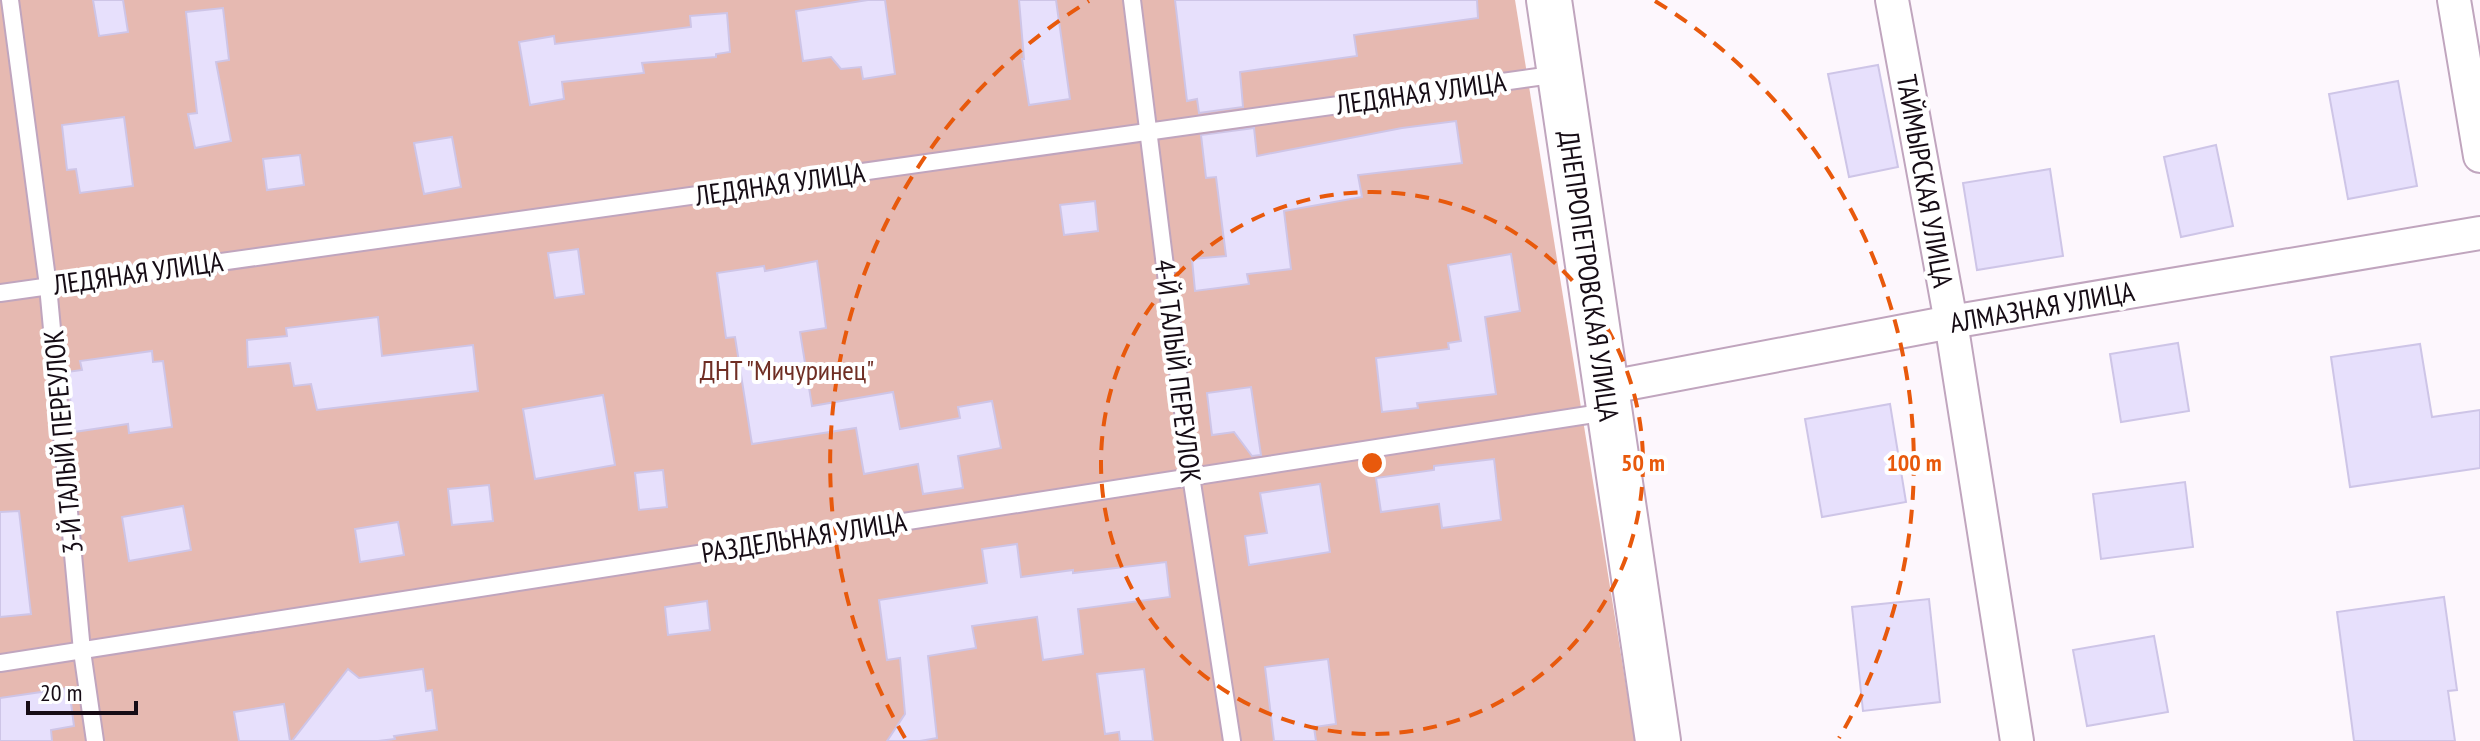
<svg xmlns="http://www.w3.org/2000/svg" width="2480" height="741" font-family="'PT Sans Narrow',sans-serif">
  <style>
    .green { fill: #e6b9b1 }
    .building { fill: #e7e0fc; stroke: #cec5e7; stroke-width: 2 }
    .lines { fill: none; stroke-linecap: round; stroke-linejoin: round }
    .lane-casing { stroke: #c0a5be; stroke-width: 20 }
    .street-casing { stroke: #c0a5be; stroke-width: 36 }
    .secondary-casing { stroke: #c0a5be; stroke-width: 48 }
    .lane { stroke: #fff; stroke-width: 16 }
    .street { stroke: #fff; stroke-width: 32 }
    .secondary { stroke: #fff; stroke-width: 44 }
    .ring { fill: none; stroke: #e8590c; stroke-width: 4; stroke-dasharray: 14 10 }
    .labels { text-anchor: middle; stroke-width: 8; stroke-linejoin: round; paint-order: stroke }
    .street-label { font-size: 28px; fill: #160c15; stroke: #fff }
    .park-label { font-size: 28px; fill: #6f2e24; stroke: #fff }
    .centre { fill: #e8590c; stroke: #fff; stroke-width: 4 }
    .ring-label { font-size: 24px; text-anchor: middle; font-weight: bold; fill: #e8590c; stroke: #fff; stroke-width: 8; stroke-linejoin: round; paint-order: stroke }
  </style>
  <rect width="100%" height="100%" fill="#fdf7fd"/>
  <!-- green -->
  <polygon class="green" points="0,0 1515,0 1635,741 0,741"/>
  <!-- building -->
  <g class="building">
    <polygon points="93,0 123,0 128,32 99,36"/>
    <polygon points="868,0 885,0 895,74 863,79 861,67 841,69 831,57 803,61 796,11"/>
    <polygon points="1019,0 1056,0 1070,99 1029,105 1022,59 1024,59"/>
    <polygon points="1175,0 1477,0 1478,18 1354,35 1357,56 1240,72 1243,107 1199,113 1197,99 1187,101"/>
    <polygon points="223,8 229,60 216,62 231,141 195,148 188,114 197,113 186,12"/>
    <polygon points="727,13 730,52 716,54 716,57 642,63 644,73 562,82 564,99 530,105 519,42 554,36 555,44 691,27 690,16"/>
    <polygon points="1878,65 1898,167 1849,177 1828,74"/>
    <polygon points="2398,81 2417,186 2348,199 2329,94"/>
    <polygon points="124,117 133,186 80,193 76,169 67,170 62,125"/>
    <polygon points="1456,121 1462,163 1358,175 1362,197 1284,211 1291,269 1247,274 1249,284 1195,291 1192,259 1226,256 1216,177 1206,178 1201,135 1254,128 1257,156 1402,128"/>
    <polygon points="452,137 461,187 424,194 414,143"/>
    <polygon points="2216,145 2233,226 2181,237 2164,157"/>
    <polygon points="300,155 304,185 267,190 263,159"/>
    <polygon points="2050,169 2063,256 1977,270 1963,183"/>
    <polygon points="1095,201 1098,231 1064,235 1060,205"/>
    <polygon points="578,249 584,294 555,298 548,253"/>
    <polygon points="1511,254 1520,311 1485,317 1496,394 1417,403 1418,408 1382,412 1376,358 1449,349 1448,343 1461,341 1448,265"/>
    <polygon points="817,261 826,328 800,332 812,406 893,392 900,429 960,418 958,407 992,401 1001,448 958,456 963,488 923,494 918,464 864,474 856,428 752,444 735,337 726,338 717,273 764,266 765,271"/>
    <polygon points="378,317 382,356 473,345 478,391 317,410 311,384 294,386 290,363 248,367 247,340 287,336 286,328"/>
    <polygon points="2178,343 2189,411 2121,422 2110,354"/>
    <polygon points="2420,344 2432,417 2480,410 2480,468 2350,487 2331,357"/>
    <polygon points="152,351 153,362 163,361 172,427 129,433 128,424 74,432 67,372 82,370 80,361"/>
    <polygon points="1251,387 1261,455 1252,456 1234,432 1212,435 1207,393"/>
    <polygon points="603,395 615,465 535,479 523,409"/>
    <polygon points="1890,404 1906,502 1822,517 1805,419"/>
    <polygon points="1494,459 1501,520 1442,528 1439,504 1381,512 1376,478 1434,470 1434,466"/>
    <polygon points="663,470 667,507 639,510 635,473"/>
    <polygon points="2185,482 2193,547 2101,559 2093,494"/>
    <polygon points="1320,484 1330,552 1249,565 1245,536 1267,533 1260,493"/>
    <polygon points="489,485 493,521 452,525 448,489"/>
    <polygon points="183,506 191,550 129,561 122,517"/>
    <polygon points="19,511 31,614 0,617 0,512"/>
    <polygon points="398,522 404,555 360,562 355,529"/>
    <polygon points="1017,544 1021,577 1073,570 1073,573 1166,562 1170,597 1078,609 1083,654 1043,660 1037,617 972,626 976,648 928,656 937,738 920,741 887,741 905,714 900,658 887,660 879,600 987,583 982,549"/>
    <polygon points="2444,597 2457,690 2448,691 2455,741 2354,741 2337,612"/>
    <polygon points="1929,599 1940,702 1863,711 1852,607"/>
    <polygon points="707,601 710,630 668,635 665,607"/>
    <polygon points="2154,636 2168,712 2087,726 2073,650"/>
    <polygon points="1328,659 1336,724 1314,727 1316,741 1274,741 1265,667"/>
    <polygon points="348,669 359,678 423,669 426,691 432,690 437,730 394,736 395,739 378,741 292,741"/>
    <polygon points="1144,669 1153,741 1120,741 1119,732 1105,734 1097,674"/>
    <polygon points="69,688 74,726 51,730 52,741 0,741 0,698"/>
    <polygon points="284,704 290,741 239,741 234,712"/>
  </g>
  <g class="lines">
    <!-- lane casing -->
    <g class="lane-casing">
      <g id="lane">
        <polyline points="10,0 48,286 82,651 95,741"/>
        <polyline points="1132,0 1191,476 1232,741"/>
        <polyline points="0,293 1559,74"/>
        <polyline points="0,663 1607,412"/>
      </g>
    </g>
    <!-- street casing -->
    <g class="street-casing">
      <g id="street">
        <polyline points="1892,0 1951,322 2017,741"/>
        <polyline points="2454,0 2480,156"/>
        <polyline points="1605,388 1951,322 2480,233"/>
      </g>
    </g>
    <!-- secondary casing -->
    <g class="secondary-casing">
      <polyline id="secondary" points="1549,0 1658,741"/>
    </g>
    <!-- lane -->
    <use href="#lane" class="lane"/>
    <!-- street -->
    <use href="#street" class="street"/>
    <!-- secondary -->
    <use href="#secondary" class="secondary"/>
  </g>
  <!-- distance rings -->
  <g class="ring">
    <circle cx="1372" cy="463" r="271"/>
    <path d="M905 738A542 542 0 0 1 1089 1M1655 1A542 542 0 0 1 1839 738"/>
  </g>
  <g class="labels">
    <!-- street labels -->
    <g class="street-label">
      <text transform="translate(1421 93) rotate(-8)" y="10">ЛЕДЯНАЯ УЛИЦА</text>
      <text transform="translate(1925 181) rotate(80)" y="10">ТАЙМЫРСКАЯ УЛИЦА</text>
      <text transform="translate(780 184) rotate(-8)" y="10">ЛЕДЯНАЯ УЛИЦА</text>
      <text transform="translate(138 273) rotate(-8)" y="10">ЛЕДЯНАЯ УЛИЦА</text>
      <text transform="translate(1589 276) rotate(82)" y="10">ДНЕПРОПЕТРОВСКАЯ УЛИЦА</text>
      <text transform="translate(2042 307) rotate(-10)" y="10">АЛМАЗНАЯ УЛИЦА</text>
      <text transform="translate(1178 371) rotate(83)" y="10">4-Й ТАЛЫЙ ПЕРЕУЛОК</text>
      <text transform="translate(63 442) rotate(-95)" y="10">3-Й ТАЛЫЙ ПЕРЕУЛОК</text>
      <text transform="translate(804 537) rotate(-9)" y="10">РАЗДЕЛЬНАЯ УЛИЦА</text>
    </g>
    <!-- park labels -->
    <g class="park-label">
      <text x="787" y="380">ДНТ "Мичуринец"</text>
    </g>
  </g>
  <circle cx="1372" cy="463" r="12" class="centre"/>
  <g class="ring-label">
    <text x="1643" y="471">50 m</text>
    <text x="1914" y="471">100 m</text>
  </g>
  <!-- scale -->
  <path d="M28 701v12h108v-12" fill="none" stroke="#160c15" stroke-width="4"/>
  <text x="40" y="701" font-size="24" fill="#160c15" stroke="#ffffff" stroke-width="6" paint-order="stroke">20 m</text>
</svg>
